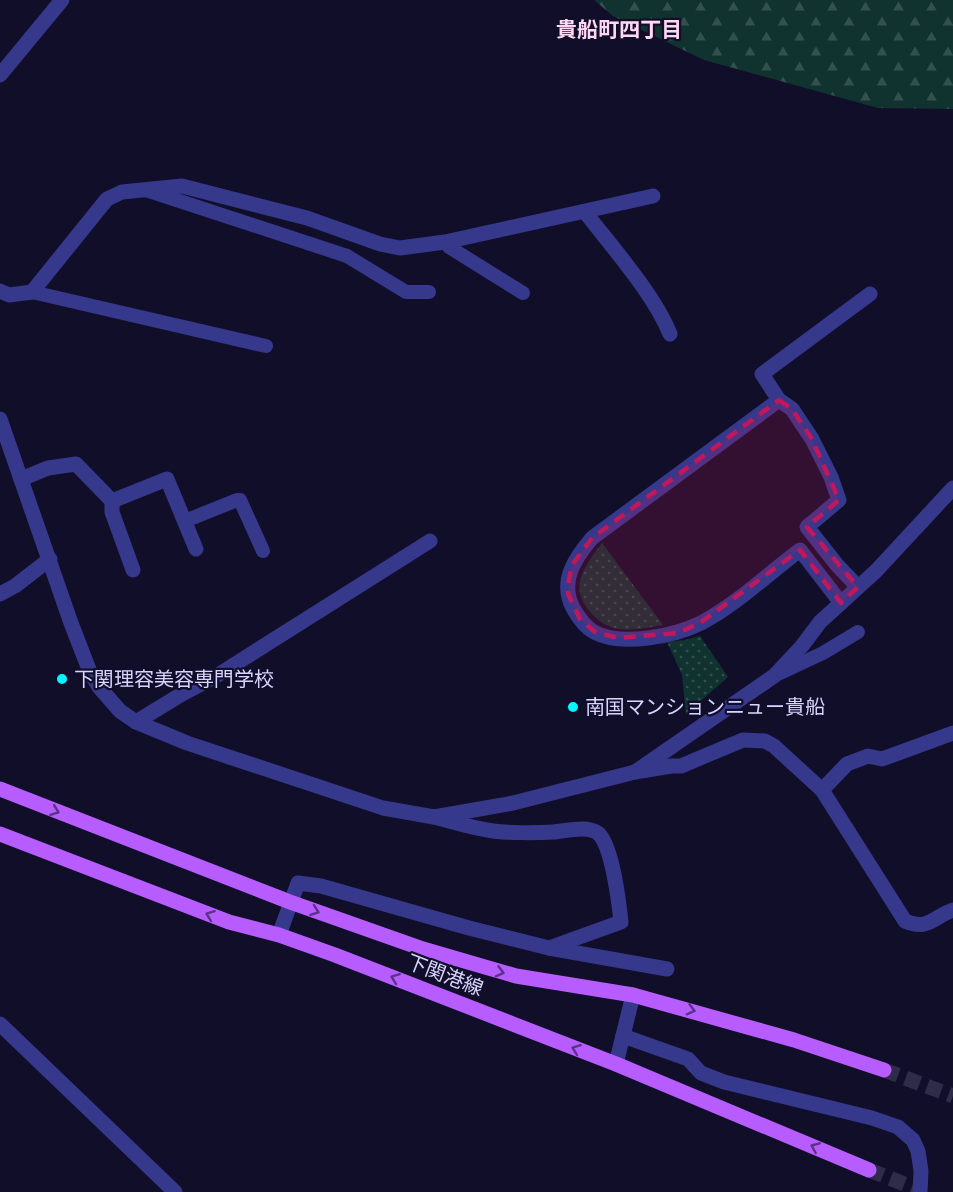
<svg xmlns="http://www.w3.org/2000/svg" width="953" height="1192" font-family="Quicksand,'Noto Sans JP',sans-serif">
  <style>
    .forest { fill: url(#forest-firs) }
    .park { fill: url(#park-dots) }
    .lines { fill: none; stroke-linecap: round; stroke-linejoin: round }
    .primary-tunnel { stroke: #2e2c49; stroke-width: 15; stroke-dasharray: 15 8; stroke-linecap: butt }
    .service { stroke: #35388b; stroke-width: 14 }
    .minor { stroke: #35388b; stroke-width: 15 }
    .tertiary { stroke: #35388b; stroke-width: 15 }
    .primary { stroke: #b75cff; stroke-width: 15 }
    .oneway { stroke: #5b3189 }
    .marked { fill: #c2185b; fill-opacity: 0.2; stroke: #c2185b; stroke-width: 4.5; stroke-dasharray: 12 8; stroke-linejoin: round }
    .poi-dot { fill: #01f8ff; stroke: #100e29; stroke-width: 2 }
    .labels { text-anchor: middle; stroke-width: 4.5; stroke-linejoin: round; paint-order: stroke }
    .poi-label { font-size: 20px; fill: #d7d5ff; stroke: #100e29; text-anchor: start }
    .street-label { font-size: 20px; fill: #d7d5ff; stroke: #100e29 }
    .neighbourhood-label { font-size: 21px; font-weight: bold; fill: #ffd7f3; stroke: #100e29 }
  </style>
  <defs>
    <pattern id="forest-firs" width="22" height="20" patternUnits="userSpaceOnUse" patternTransform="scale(1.5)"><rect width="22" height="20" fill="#10332f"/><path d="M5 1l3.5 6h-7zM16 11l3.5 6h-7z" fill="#32504e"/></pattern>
    <pattern id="park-dots" width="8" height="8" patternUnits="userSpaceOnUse" patternTransform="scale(1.5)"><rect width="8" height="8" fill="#10332f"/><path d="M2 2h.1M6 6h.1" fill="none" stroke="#32504e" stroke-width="1.8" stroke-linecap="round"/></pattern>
  </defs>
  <rect width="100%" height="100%" fill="#100e29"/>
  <!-- forest -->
  <polygon class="forest" points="594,0 953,0 953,109 878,108 704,60 613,16"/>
  <!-- park -->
  <g class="park">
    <path d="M602,543L663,625C649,627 634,631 620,629C610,628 602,623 595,617C566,589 583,569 602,543Z"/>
    <polygon points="700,636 728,677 686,714 682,675 667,642 685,640"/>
  </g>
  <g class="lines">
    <!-- primary-tunnel -->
    <g class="primary-tunnel">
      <polyline points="884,1070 953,1096"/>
      <polyline points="869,1170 925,1192"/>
    </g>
    <!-- service -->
    <g class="service">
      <polyline points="146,190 347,256 406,292 429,292"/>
      <polyline points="445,242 449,247 523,293"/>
      <polyline points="32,292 266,346"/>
      <polyline points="185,521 237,500 240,500 263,551"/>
      <polyline points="776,675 823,653 858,632"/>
    </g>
    <!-- minor -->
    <g class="minor">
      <polyline points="0,75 62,0"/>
      <path d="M585,212C612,247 654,294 670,334"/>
      <polyline points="0,291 9,295 32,292 107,199 122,192 182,186 307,218 380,244 400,248 445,242 653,196"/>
      <path d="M779,400L592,538C575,558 559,581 573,608C578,617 585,627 594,632C621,647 675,636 701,623C737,604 768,574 800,550L841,603"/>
      <polyline points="21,479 48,468 76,464 112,501 167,479 196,549"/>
      <polyline points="112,501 112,512 133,570"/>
      <polyline points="858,587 837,565 807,527 839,500 831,477 812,439 792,409 779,400 762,374 870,294"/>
      <polyline points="0,594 15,586 50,559"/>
      <polyline points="136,722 177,697 218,675 430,541"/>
      <path d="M635,772L671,766H681L743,740L765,741L774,746L822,790L905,921C928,931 933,917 953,910"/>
      <polyline points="822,790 847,764 868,756 882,759 953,733"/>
      <path d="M279,935L298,883L321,886L469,928L549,948L621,922C619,903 612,845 598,833C587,825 566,831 553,832C537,833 508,833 493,831C473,828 453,822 434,817"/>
      <polyline points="549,948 667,969"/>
      <polyline points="0,1024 175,1192"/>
      <polyline points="623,1036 688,1059 701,1073 724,1082 872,1118 898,1127 913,1140 918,1151 921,1171 920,1192"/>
      <polyline points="616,1064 633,995"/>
    </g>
    <!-- tertiary -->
    <polyline class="tertiary" points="0,419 71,623 90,672 99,687 120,711 136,722 187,743 383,808 434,817 513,803 635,772 774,676 802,646 820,622 876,571 953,488"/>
    <!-- primary -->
    <g class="primary">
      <polyline points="0,789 290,902 423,949 516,976 633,995 794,1040 884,1070"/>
      <polyline points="0,834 229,922 279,935 335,955 616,1064 869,1170"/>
    </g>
  </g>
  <!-- one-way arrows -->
  <defs><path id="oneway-chevron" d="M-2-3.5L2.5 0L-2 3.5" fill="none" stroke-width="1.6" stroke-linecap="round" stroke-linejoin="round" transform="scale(1.5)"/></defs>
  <g class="oneway">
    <use href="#oneway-chevron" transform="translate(55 811) rotate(21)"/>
    <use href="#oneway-chevron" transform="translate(315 911) rotate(20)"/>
    <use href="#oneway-chevron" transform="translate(210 915) rotate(-159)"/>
    <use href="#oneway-chevron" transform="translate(500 972) rotate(14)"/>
    <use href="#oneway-chevron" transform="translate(395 978) rotate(-159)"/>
    <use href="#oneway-chevron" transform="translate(691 1010) rotate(15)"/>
    <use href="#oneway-chevron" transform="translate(576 1049) rotate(-159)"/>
    <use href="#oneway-chevron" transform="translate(815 1147) rotate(-157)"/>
  </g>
  <!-- marked area -->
  <path class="marked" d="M779,400L792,409L812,439L839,500L807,527L858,587L841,603L800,550L700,623L678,633L618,638L595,632L580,619L568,594L569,579L572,565L592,538Z"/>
  <!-- markers -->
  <g class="poi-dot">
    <circle cx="62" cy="679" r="6"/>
    <circle cx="573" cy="707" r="6"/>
  </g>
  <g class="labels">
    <!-- poi labels -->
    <g class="poi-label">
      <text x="74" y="686">下関理容美容専門学校</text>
      <text x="585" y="714">南国マンションニュー貴船</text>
    </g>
    <!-- street labels -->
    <g class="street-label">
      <text transform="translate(445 975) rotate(21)" y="7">下関港線</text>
    </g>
    <!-- neighbourhood labels -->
    <g class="neighbourhood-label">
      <text x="619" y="37">貴船町四丁目</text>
    </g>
  </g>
</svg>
